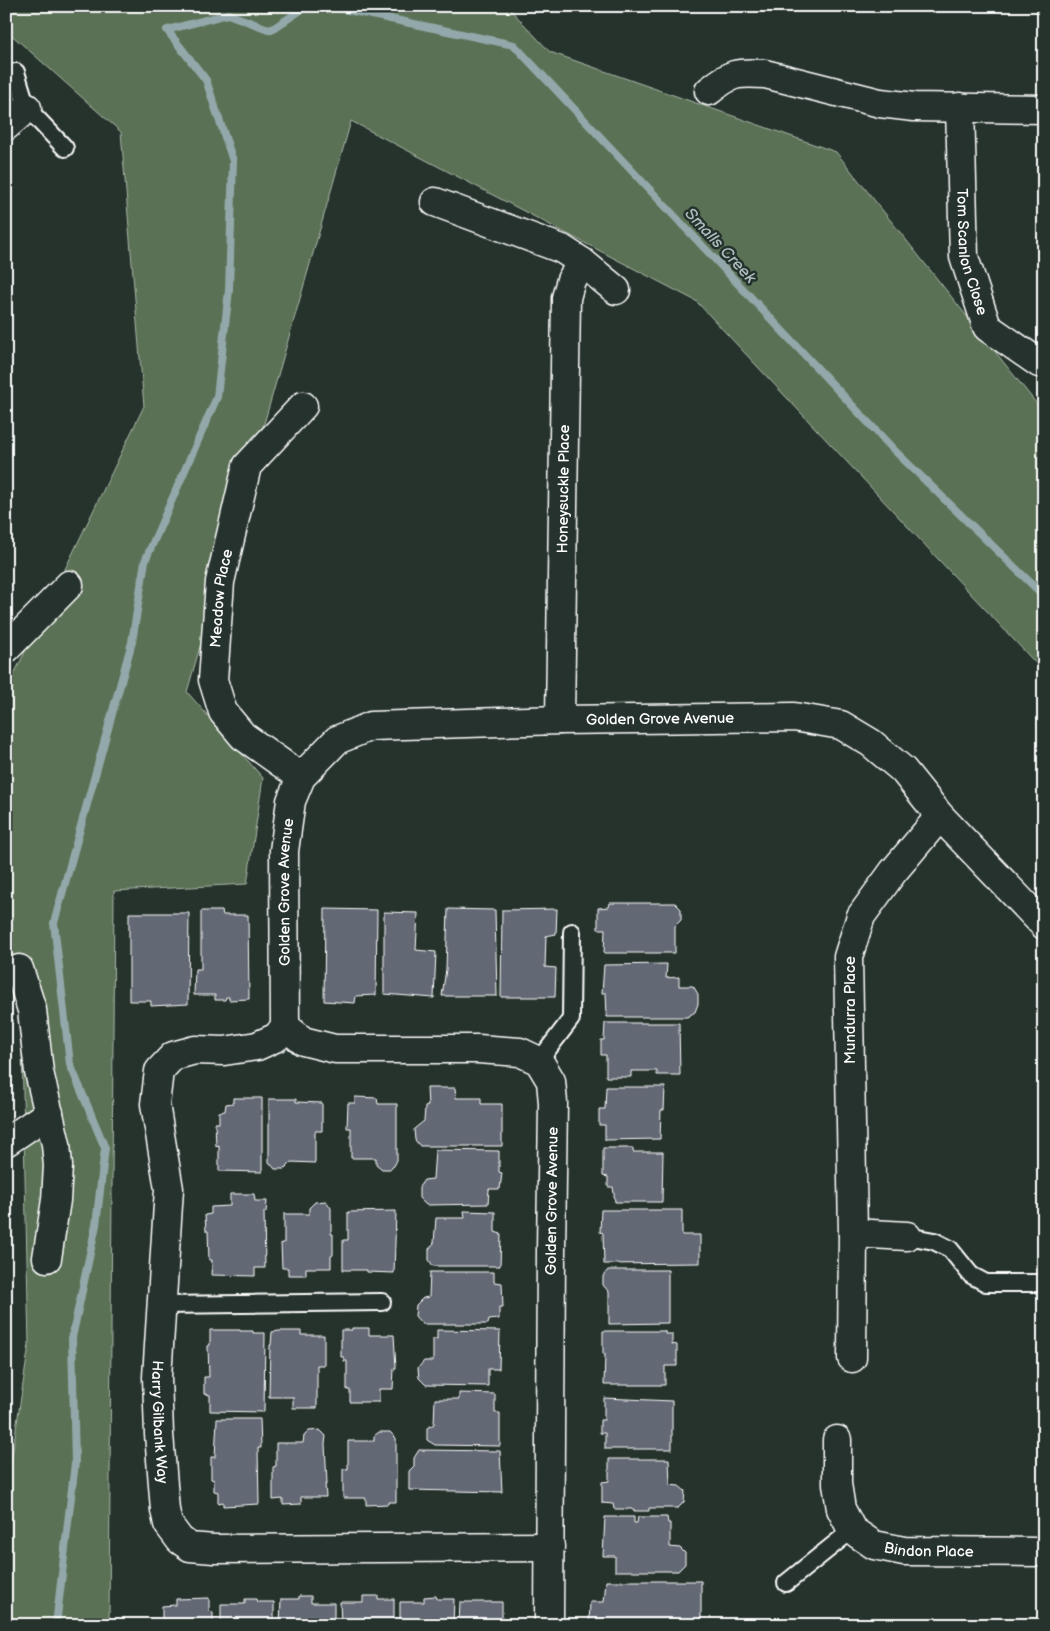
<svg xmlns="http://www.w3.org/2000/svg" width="1050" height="1631" font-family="'Balsamiq Sans',sans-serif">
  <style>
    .green { fill: #5a7155; stroke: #acb8aa }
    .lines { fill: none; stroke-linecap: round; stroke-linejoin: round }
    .stream { stroke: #93a8aa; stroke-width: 8 }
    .building { fill: #636875; stroke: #fff }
    .lane-casing { stroke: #fff; stroke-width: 20 }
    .street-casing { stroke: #fff; stroke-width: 31 }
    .lane { stroke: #26332d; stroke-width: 16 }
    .street { stroke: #26332d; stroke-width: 28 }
    .labels { text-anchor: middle; stroke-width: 5; stroke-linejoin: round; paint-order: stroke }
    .street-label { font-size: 15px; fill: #fff; stroke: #26332d }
    .water-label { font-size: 16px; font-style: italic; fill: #aebec0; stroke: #26332d }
  </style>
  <rect width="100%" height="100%" fill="#26332d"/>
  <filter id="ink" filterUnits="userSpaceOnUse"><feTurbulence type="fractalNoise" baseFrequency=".02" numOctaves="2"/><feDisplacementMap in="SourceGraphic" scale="10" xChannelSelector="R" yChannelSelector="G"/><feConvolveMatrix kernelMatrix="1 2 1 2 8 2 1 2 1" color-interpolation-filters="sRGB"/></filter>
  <g filter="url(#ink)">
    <!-- green -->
    <polygon class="green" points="6,6 507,6 550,52 836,152 1044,413 1044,672 696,301 351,121 187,692 263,778 247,884 114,891 109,1625 6,1625 6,1494 29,1345 21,1008 6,962 6,691 144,406 121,132 6,30"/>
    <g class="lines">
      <!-- stream -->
      <g class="stream">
        <polyline points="329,6 514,45 894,450 1044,596"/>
        <polyline points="56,1625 75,1463 72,1338 96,1225 105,1148 70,1064 54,923 132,642 145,561 217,397 229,290 233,161 206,80 167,30 228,14 271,30 307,6"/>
      </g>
    </g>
    <!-- building -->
    <g class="building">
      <polygon points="610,903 675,903 681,909 681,920 675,926 675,953 604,953 605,929 598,929 598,908 609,907"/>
      <polygon points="325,909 377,910 376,995 356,996 355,1003 324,1001"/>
      <polygon points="448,909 495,910 497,996 442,996 446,969"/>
      <polygon points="557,909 556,934 546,936 545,967 556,968 555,997 501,997 502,910"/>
      <polygon points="201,911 222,911 223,915 248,915 249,999 229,1000 229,997 226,997 225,1000 215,1000 215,995 194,995 195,969 201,969"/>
      <polygon points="384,912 418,913 416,950 436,952 434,998 384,994"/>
      <polygon points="129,913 189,913 188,1004 151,1006 151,1001 129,1001"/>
      <polygon points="667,964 666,978 679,977 679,986 693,986 698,994 698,1004 695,1012 687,1017 607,1017 606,993 602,993 604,965"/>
      <polygon points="605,1023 679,1023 680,1075 657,1075 657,1071 631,1071 631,1077 606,1077 606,1055 601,1055 601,1040 604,1040"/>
      <polygon points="606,1087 665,1087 664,1110 661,1110 660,1139 605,1140 605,1125 599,1125 599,1109 605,1109"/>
      <polygon points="427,1088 455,1088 456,1098 481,1098 481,1104 502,1104 502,1146 420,1146 415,1140 414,1129 424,1121 425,1107 428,1106"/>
      <polygon points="355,1097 377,1098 378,1104 397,1104 397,1160 394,1166 390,1169 382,1169 376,1164 376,1158 351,1158 351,1128 347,1128 348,1103 355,1103"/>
      <polygon points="233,1098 262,1098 262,1172 219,1171 219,1145 216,1146 215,1123 219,1123 219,1112 225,1111 226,1104 233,1103"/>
      <polygon points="269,1099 296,1099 296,1102 322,1103 322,1131 315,1131 315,1163 291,1162 284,1169 275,1169 269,1162"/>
      <polygon points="603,1148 633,1148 633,1152 663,1152 662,1202 615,1202 613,1187 608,1187 608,1177 603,1176"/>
      <polygon points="435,1150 499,1151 499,1172 502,1173 500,1189 489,1189 488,1204 426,1205 419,1198 419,1187 424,1180 433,1179"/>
      <polygon points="230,1194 254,1194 255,1201 267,1201 266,1212 264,1212 265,1268 255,1268 255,1276 211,1275 212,1260 209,1260 208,1231 206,1231 205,1215 211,1214 211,1207 230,1206"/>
      <polygon points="326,1201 331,1208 331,1234 333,1234 333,1255 331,1256 331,1268 306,1268 306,1275 288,1275 288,1268 282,1268 281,1243 284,1243 284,1214 309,1214 309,1208 315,1202"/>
      <polygon points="601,1210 682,1210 682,1235 700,1235 700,1263 604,1264 603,1233 600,1232"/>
      <polygon points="396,1211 394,1273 367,1272 367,1270 343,1270 343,1240 348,1240 348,1212"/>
      <polygon points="464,1211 495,1212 495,1232 501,1234 500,1266 433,1266 429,1260 429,1249 434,1243 436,1218 465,1218"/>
      <polygon points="608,1270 668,1270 668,1323 609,1324 609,1292 603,1285 603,1276"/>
      <polygon points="430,1272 494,1272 494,1282 502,1283 503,1307 499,1307 499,1319 489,1320 488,1324 422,1324 415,1316 416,1305 423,1298 429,1297"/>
      <polygon points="352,1328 369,1328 369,1335 394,1335 396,1368 394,1368 393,1389 379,1389 379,1402 350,1402 350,1390 347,1390 347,1361 344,1361 344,1357 341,1357 341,1330 352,1330"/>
      <polygon points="210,1330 240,1330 240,1331 253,1331 253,1333 265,1333 264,1412 210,1411 210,1395 204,1394 204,1377 209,1377 208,1346 210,1345"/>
      <polygon points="437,1330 500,1331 499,1369 488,1369 488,1386 426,1385 419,1378 418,1368 424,1361 433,1361 433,1339 437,1339"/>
      <polygon points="279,1331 301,1331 301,1335 324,1335 324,1365 317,1365 317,1408 293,1408 293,1397 269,1397 270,1345 271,1345 272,1332"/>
      <polygon points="603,1331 665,1331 665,1334 672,1334 672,1344 677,1345 677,1366 665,1366 665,1385 604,1385 605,1354 603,1354"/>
      <polygon points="459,1393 495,1394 495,1413 500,1413 500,1446 435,1445 427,1440 427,1428 434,1424 435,1399 459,1399"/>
      <polygon points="604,1398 672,1401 672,1449 605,1449 605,1433 600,1433 600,1420 604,1420"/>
      <polygon points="217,1419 260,1419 261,1448 258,1448 259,1504 223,1506 223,1502 218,1503 218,1492 214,1491 214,1480 211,1479 211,1457 215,1457"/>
      <polygon points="320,1430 326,1436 325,1444 327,1484 325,1484 326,1497 301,1497 301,1504 283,1505 283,1499 273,1500 273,1467 276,1466 276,1443 303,1443 304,1436 309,1431"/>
      <polygon points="379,1432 390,1432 396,1438 396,1502 388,1502 388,1504 366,1505 366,1498 343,1498 343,1469 348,1469 348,1441 374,1441 374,1436"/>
      <polygon points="419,1450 500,1451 502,1492 409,1490 409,1471 414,1466 414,1458"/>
      <polygon points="609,1459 669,1459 670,1485 679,1486 685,1491 684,1502 678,1508 649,1508 649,1511 634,1511 634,1509 614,1509 613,1504 602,1503 602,1482 609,1481"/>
      <polygon points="605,1517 634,1517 634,1523 637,1523 638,1517 667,1517 668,1523 670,1523 670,1547 680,1548 685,1553 685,1564 678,1571 615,1571 615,1556 603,1556"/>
      <polygon points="606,1581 701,1581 701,1625 589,1625 590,1602 604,1602"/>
      <polygon points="299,1596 311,1596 311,1603 334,1603 334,1625 280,1625 281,1599 299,1599"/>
      <polygon points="363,1596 378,1596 378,1599 394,1599 394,1625 341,1625 340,1602 363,1602"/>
      <polygon points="436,1596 437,1599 454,1599 453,1625 400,1625 400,1602 424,1602 424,1597"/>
      <polygon points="209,1598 209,1611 213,1612 213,1625 162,1625 162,1606 176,1605 176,1599"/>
      <polygon points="245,1599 256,1599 257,1602 274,1602 274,1625 221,1625 221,1604 245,1604"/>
      <polygon points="460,1602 502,1602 502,1622 508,1623 508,1625 459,1625"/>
    </g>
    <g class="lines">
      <!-- lane casing -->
      <g class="lane-casing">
        <g id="lane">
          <polyline points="16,72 27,108 65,148"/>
          <polyline points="539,1061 571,1019 572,932"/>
          <polyline points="907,1236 934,1241 950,1249 971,1275 986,1283 1044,1283"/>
          <polyline points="163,1305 382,1302"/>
          <polyline points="786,1583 852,1530"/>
        </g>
      </g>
      <!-- street casing -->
      <g class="street-casing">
        <g id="street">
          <path d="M709,91C731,73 736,72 765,74L880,103L914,107L1044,109"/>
          <path id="s1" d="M960,107L964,257L987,327L1039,363L1044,364"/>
          <polyline points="6,126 27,108"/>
          <polyline points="435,202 562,249 582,262 616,290"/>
          <polyline points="6,649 69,585"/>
          <path id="s2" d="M560,720L566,298L571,280L582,262"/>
          <path id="s3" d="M301,777L243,736L223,712L213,680L220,582L247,466L303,406"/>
          <polyline points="19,969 32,1010 39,1072 56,1144 58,1166 56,1200 47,1258"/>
          <path id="s4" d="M285,1026L277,1037L257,1046L224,1051L195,1050L173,1056L159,1071L155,1104L169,1189L157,1377L159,1434L165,1510L168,1524L180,1540L190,1547L214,1549L550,1547"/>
          <polyline points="6,1142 49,1113"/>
          <polyline points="853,1233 907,1236"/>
          <polyline points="852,1358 853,1233 848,957 861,916 893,872 940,816"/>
          <path id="s5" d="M837,1440V1484L841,1509L852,1530L874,1545L904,1551L1044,1552"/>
          <path id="s6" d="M549,1625L551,1251L553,1103L551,1081L539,1061L520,1052L478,1049H335L303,1041L285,1026L284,851L291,801L301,777L337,740L371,726L560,720L794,717L841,725L871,743L903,770L940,816L1044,925"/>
        </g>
      </g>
      <!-- lane -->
      <use href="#lane" class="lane"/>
      <!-- street -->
      <use href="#street" class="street"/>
    </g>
  </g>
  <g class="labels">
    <!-- street labels -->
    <g class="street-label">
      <text dy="5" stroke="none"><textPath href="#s1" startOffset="146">Tom Scanlon Close</textPath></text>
      <text dy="5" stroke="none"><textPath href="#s2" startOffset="231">Honeysuckle Place</textPath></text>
      <text dy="5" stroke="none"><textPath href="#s3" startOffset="218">Meadow Place</textPath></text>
      <text dy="5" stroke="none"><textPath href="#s6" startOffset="1459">Golden Grove Avenue</textPath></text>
      <text dy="5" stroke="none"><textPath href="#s6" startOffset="964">Golden Grove Avenue</textPath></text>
      <text transform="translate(850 1010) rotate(-90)" y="5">Mundurra Place</text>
      <text dy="5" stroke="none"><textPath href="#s6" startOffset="424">Golden Grove Avenue</textPath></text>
      <text dy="5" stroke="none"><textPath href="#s4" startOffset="494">Harry Gilbank Way</textPath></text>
      <text dy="5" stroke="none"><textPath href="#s5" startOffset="175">Bindon Place</textPath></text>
    </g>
    <!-- water labels -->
    <g class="water-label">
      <text transform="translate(721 245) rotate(47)" y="6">Smalls Creek</text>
    </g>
  </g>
  <!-- margin -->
  <rect width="1050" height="1631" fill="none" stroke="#26332d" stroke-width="25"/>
  <rect x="12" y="12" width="1025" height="1606" fill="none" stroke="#fff" stroke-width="2" filter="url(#ink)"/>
</svg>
